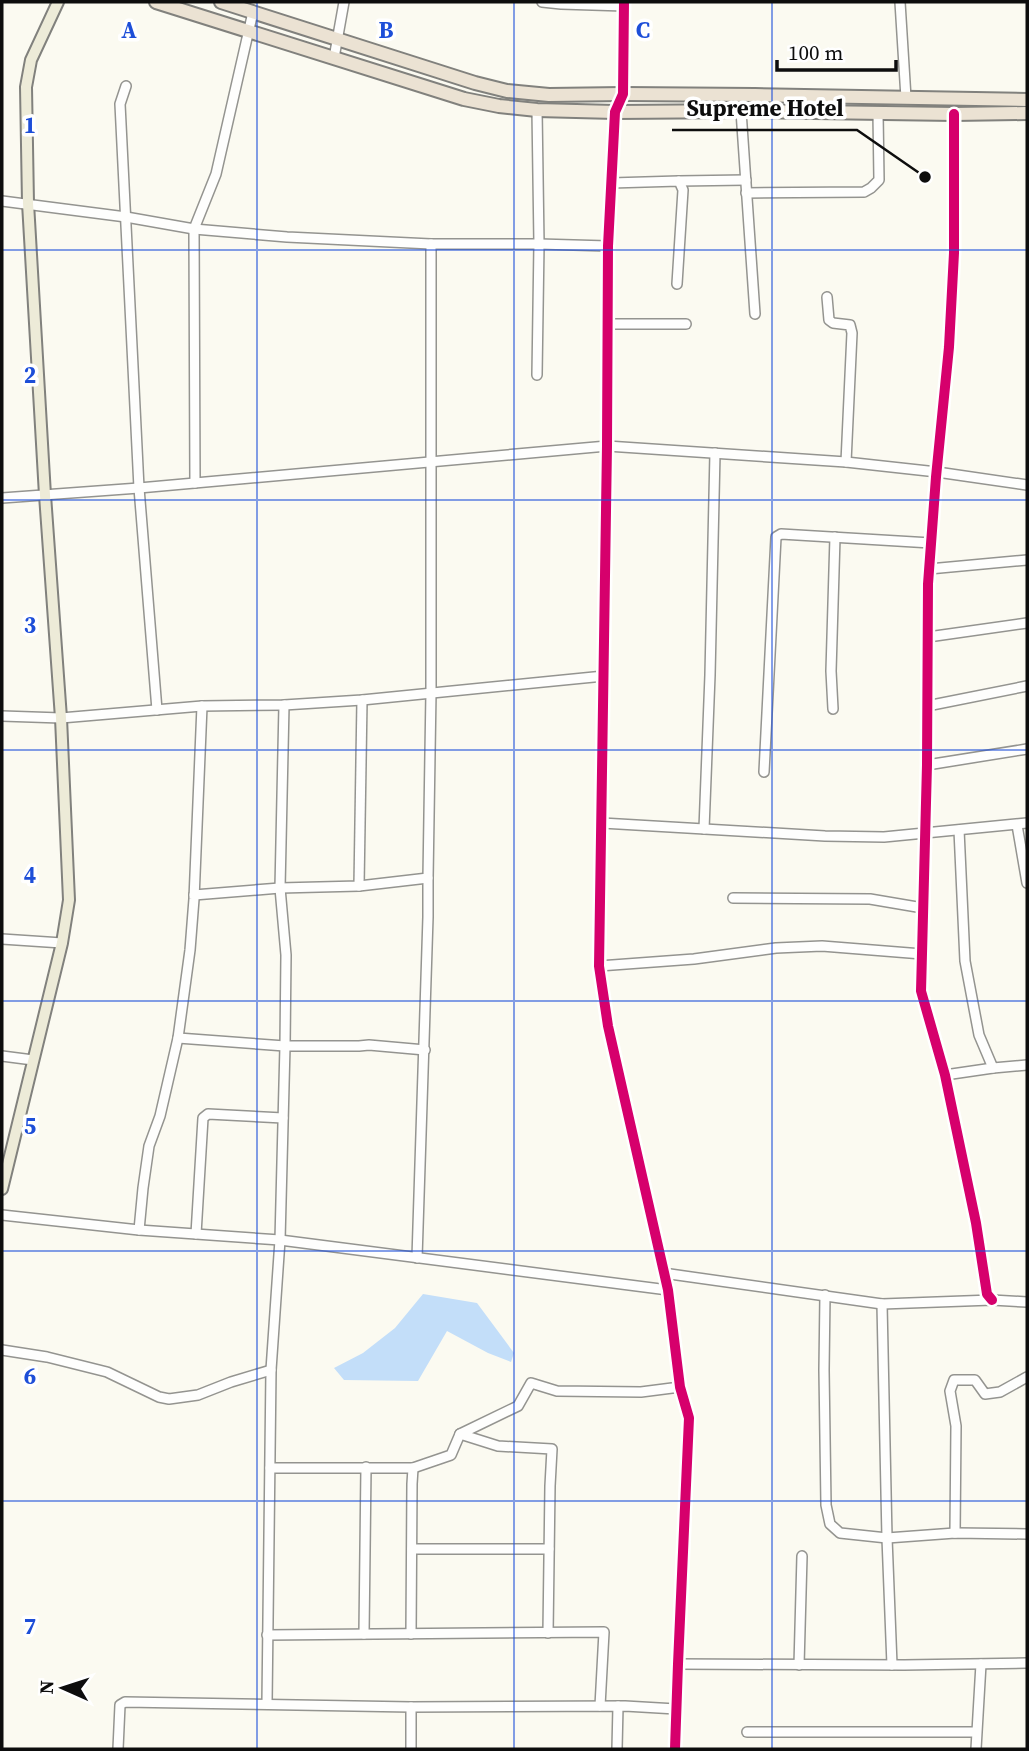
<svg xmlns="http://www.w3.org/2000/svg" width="1029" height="1751" font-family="'Source Serif 4',serif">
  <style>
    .water { fill: #c3def9 }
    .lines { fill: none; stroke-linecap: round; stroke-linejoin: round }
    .minor-casing { stroke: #949490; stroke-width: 12 }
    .major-casing { stroke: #81817d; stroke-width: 14 }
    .highway-casing { stroke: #81817d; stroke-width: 16 }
    .minor { stroke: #fefefd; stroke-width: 9 }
    .major { stroke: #edebd8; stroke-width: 10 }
    .highway { stroke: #ebe2d3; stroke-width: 12 }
    .cycleway-casing { stroke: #fff; stroke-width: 15 }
    .cycleway { stroke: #d6006c; stroke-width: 10 }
    .grid { fill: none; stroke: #1d4ed8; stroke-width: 2; stroke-opacity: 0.55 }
    .grid-label { font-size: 23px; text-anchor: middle; font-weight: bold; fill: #1d4ed8; stroke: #fff; stroke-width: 7; stroke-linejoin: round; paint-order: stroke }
    .leader { fill: none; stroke: #0d0d0d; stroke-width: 2.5 }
    .callout-dot { fill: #0d0d0d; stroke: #fff; stroke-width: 2.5 }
    .callout-label { font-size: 23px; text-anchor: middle; font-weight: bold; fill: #0d0d0d; stroke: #fff; stroke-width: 7; stroke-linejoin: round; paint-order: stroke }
  </style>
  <rect width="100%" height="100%" fill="#fbfaf1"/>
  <!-- water -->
  <polygon class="water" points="423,1294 477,1303 514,1353 511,1362 488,1353 447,1331 418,1381 344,1380 334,1368 363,1353 395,1328"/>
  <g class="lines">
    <!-- minor casing -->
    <g class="minor-casing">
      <g id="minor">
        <polyline points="542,2 561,4 624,6"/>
        <polyline points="624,2 623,94 615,112 608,246 607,446 599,966 608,1026 668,1290 680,1387 689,1418 678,1664 675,1749"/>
        <polyline points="900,2 906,98"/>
        <polyline points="334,58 344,2"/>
        <polyline points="126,86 120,104 139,488 157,710"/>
        <polyline points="741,111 755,314"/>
        <polyline points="954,114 954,253 949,347 936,477 928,584 927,765 921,991 945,1075 976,1223 987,1294 992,1300"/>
        <polyline points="679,181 746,180"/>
        <polyline points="611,183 679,181 683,190 677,284"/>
        <polyline points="746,193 864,192 871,188 879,180 878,113"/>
        <polyline points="2,201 126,217 194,229 287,237 431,244 539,244 608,246"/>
        <polyline points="827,297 829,320 833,323 850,325 852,333 846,462"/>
        <polyline points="607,324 686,324"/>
        <polyline points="537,375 539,244 537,110"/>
        <polyline points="195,483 194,229 216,174 253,12"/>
        <polyline points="2,498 139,488 607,446 846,462 937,472 1027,485"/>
        <polyline points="929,569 1027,560"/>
        <polyline points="928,637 1027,623"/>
        <polyline points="927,706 1027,686"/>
        <polyline points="833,709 831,671 835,537"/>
        <polyline points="2,716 61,718 202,706 284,705 362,700 604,676"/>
        <polyline points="927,765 1027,749"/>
        <polyline points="764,772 776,537 781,534 931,543"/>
        <polyline points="602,823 825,836 884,837 1027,823"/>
        <polyline points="1017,825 1027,883"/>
        <polyline points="704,829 710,675 715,453"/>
        <polyline points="959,830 965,961 979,1035 993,1068"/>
        <polyline points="359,886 362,700"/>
        <polyline points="194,895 280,888 359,886 428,878"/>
        <polyline points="733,898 870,899 923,908"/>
        <polyline points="2,939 62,943"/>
        <polyline points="599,966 694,959 776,948 822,946 922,954"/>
        <polyline points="178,1038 285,1046 359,1046 369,1045 425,1050"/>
        <polyline points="2,1056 33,1060"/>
        <polyline points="945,1075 993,1068 1027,1065"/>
        <polyline points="2,1215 139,1230 280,1240 668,1290"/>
        <polyline points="139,1230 143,1188 149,1146 160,1116 178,1038 190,950 194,899 202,706"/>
        <polyline points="196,1234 203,1118 208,1114 283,1118"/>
        <polyline points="417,1258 428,917 428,878 431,692 431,244"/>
        <polyline points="663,1273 882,1304 992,1300 1027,1302"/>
        <polyline points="825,1295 824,1370 826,1505 830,1524 840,1533 887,1538 955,1533 1027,1534"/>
        <polyline points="882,1304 887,1538 892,1665"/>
        <polyline points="2,1350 47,1357 107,1372 159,1397 169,1399 198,1395 231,1382 271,1370"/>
        <polyline points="460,1434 518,1406 531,1383 557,1391 641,1392 680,1387"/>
        <polyline points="270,1468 413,1468 451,1455 460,1434 498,1446 552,1449 550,1486 548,1633"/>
        <polyline points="955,1533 956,1426 950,1391 954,1380 975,1380 985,1394 1000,1392 1027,1377"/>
        <polyline points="412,1549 549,1549"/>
        <polyline points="364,1634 366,1467"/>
        <polyline points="411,1634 412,1484 413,1468"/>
        <polyline points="267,1635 604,1632 600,1706"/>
        <polyline points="678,1664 904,1665 1027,1663"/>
        <polyline points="799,1665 802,1556"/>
        <polyline points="267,1703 271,1370 280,1240 285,1046 286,955 280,888 284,705"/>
        <polyline points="747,1732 976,1732"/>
        <polyline points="118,1749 120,1705 125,1702 411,1707 625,1706 676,1709"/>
        <polyline points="411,1749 411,1707"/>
        <polyline points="617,1749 618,1706"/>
        <polyline points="976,1749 981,1664"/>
      </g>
    </g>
    <!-- major casing -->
    <g class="major-casing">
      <polyline id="major" points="2,1189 62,943 69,900 61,718 45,495 28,203 26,87 31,60 58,2"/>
    </g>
    <!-- highway casing -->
    <g class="highway-casing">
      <g id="highway">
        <polyline points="156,2 464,99 499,106 537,110 615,112 747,111 954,114 1027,113"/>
        <polyline points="221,2 475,83 507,91 549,95 623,94 755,95 1027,100"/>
      </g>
    </g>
    <!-- minor -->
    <use href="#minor" class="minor"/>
    <!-- major -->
    <use href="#major" class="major"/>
    <!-- highway -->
    <use href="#highway" class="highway"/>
    <!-- cycleway casing -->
    <g class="cycleway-casing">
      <g id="cycleway">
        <polyline points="624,2 623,94 615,112 608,246 607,446 599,966 608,1026 668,1290 680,1387 689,1418 678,1664 675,1749"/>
        <polyline points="954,114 954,253 949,347 936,477 928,584 927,765 921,991 945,1075 976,1223 987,1294 992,1300"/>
      </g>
    </g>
    <!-- cycleway -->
    <use href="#cycleway" class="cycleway"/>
  </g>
  <!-- grid -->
  <path class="grid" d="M257,2V1749M514,2V1749M772,2V1749M2,250H1027M2,500H1027M2,750H1027M2,1001H1027M2,1251H1027M2,1501H1027"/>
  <g class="grid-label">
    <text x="129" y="38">A</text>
    <text x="386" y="38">B</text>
    <text x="643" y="38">C</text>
    <text x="30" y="133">1</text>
    <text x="30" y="383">2</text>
    <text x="30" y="633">3</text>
    <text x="30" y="883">4</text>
    <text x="30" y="1134">5</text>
    <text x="30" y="1384">6</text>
    <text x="30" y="1634">7</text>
  </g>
  <!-- callouts -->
  <path class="leader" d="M925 177L857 130H672"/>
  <circle class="callout-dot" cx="925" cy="177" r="7"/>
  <g class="callout-label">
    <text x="765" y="116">Supreme Hotel</text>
  </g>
  <!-- border -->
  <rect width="1029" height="1751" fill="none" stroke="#0d0d0d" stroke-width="7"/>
  <!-- north arrow -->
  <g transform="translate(63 1688) rotate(273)" stroke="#ffffff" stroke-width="5" paint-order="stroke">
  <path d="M0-5L12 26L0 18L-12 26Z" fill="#0d0d0d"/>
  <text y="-10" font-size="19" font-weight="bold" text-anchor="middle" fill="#0d0d0d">N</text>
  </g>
  <!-- scale -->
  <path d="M777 60v10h119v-10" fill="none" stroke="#0d0d0d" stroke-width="3.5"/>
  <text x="788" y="60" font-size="21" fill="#0d0d0d" stroke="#ffffff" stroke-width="5" paint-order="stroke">100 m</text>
</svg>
